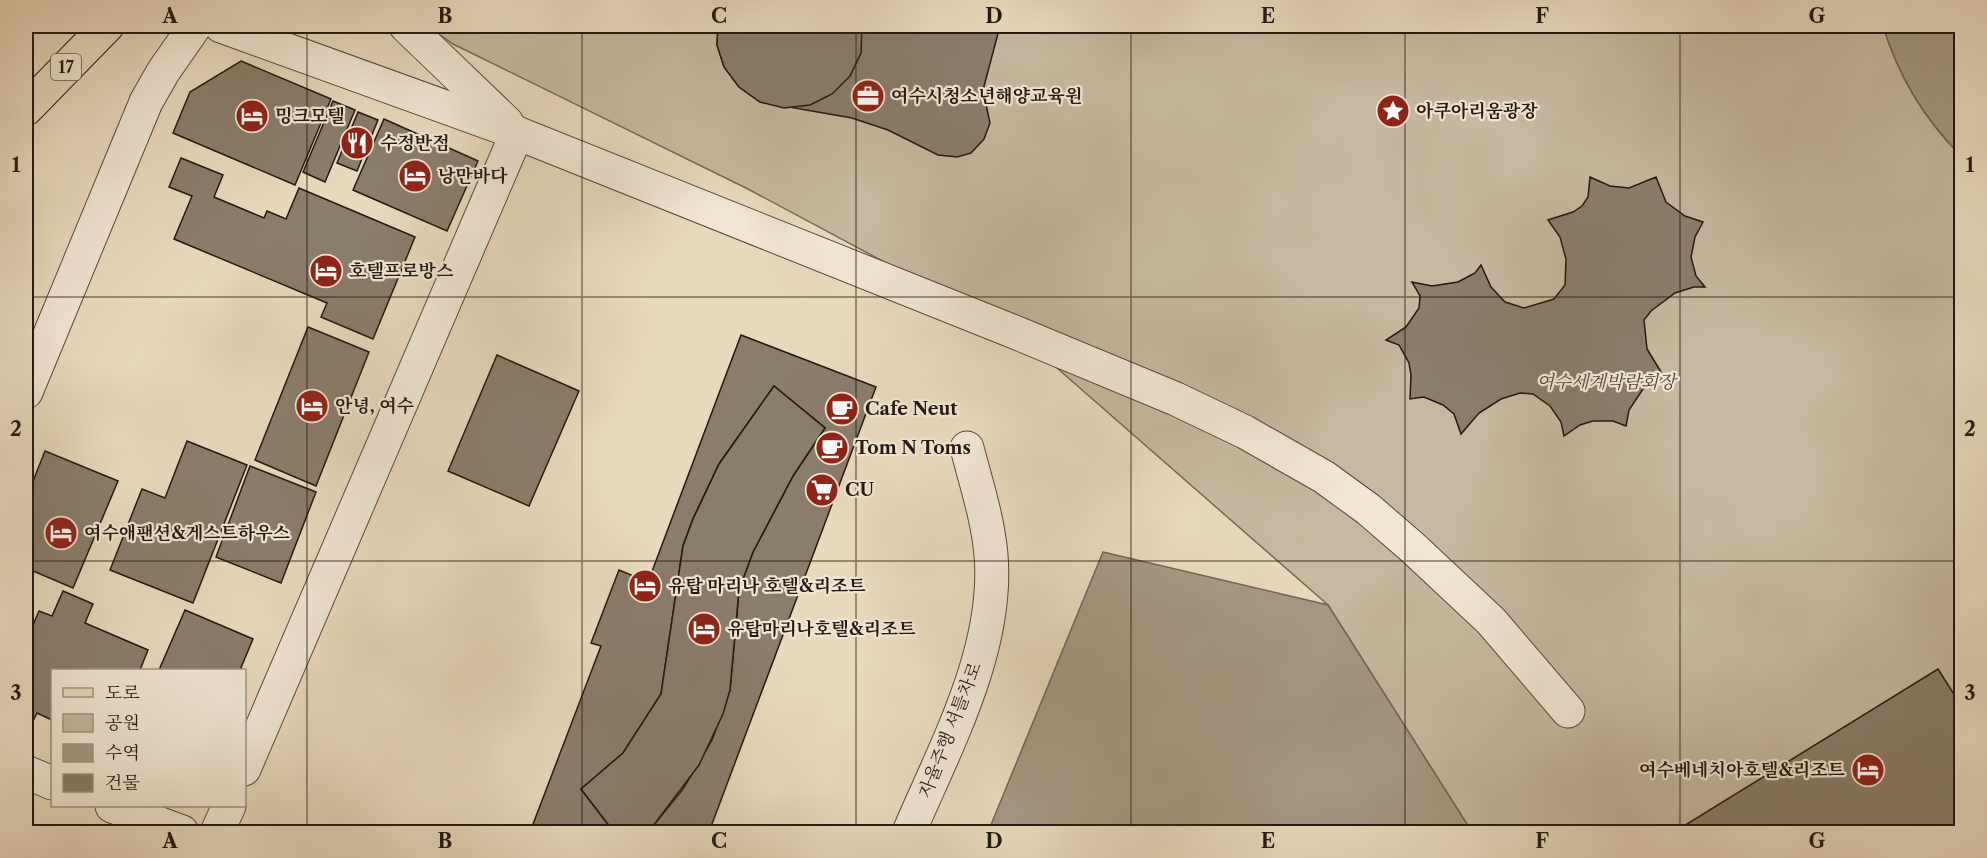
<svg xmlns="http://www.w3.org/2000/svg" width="1987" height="858" font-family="'Libre Caslon Text','Noto Serif KR',serif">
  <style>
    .green { fill: #c7b89f; stroke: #756858; stroke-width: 1.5 }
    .water { fill: #a69882; stroke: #726555; stroke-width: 1.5 }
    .building { fill: #8a7d6a; stroke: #231911; stroke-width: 1.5 }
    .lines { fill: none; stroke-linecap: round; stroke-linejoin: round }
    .minor-casing { stroke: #54493c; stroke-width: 35 }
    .major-casing { stroke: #231911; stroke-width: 35 }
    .minor { stroke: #f1e6d3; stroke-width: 33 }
    .major { stroke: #e9d9bc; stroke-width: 33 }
    .grid { fill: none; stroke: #231911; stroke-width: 1.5; stroke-opacity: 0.55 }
    .labels { text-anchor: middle; stroke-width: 4.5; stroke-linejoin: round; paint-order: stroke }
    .shield { fill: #f1e6d3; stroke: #61564b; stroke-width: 1.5 }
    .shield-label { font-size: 16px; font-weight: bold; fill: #231911 }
    .poi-label { font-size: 18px; font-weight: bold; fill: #231911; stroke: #f1e6d3; text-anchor: start }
    .park-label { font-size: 18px; font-style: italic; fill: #54493c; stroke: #f1e6d3 }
    .street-label { font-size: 18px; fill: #231911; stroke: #f1e6d3 }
    .neatline { fill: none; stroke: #231911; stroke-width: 2 }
    .grid-label { font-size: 20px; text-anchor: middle; font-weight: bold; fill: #231911 }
  </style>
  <rect width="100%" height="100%" fill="#e9d9bc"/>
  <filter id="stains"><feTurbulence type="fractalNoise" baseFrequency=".00333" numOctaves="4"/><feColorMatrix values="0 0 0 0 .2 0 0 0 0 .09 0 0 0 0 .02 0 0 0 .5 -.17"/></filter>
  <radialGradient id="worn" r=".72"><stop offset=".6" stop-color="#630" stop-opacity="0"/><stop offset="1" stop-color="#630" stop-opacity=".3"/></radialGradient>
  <!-- green -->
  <path class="green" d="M427,26H1883C1899,77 1923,117 1961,156V832H1472L1328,605L1017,333L748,189L453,44Z"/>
  <!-- water -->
  <g class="water">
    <path d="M1883,26H1961V156C1923,117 1899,77 1883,26Z"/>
    <polygon points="1103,552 1328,605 1472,832 988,832"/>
  </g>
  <!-- building -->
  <g class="building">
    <polygon points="718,26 1000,26 983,90 990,123 984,139 971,153 957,157 938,155 888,130 852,118 760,102 739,87 724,67 717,45"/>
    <polygon points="718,26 862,26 861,53 850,76 832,94 810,105 784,108 760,102 739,87 724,67 717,45"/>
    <polygon points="241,61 331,99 295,185 173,133 190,92"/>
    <polygon points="333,101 355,110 325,182 303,172"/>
    <polygon points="358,112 378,120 357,171 337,163"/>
    <polygon points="384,119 478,161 447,231 353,190"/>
    <polygon points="181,158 223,175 214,197 264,218 267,211 286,219 299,188 415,237 373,339 321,317 327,303 174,239 192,196 169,187"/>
    <polygon points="1590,177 1610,186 1629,188 1656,177 1666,202 1685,216 1703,222 1695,237 1691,257 1696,276 1705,287 1694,287 1675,293 1651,311 1644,320 1647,349 1661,372 1671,381 1654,380 1643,389 1629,410 1626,426 1613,421 1593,421 1580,425 1564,436 1561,422 1550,406 1533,394 1520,393 1501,399 1479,413 1461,434 1454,414 1443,405 1424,397 1410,399 1411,375 1409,363 1399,345 1386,340 1406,327 1419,308 1420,296 1412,282 1432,286 1458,282 1475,273 1481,265 1491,287 1505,302 1524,308 1554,299 1565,285 1566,259 1560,237 1548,220 1573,212 1582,206 1588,197"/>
    <polygon points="308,327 369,352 316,486 255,460"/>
    <polygon points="741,335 876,387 709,832 643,832 653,826 683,789 712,740 730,690 739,590 753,552 793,476 825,428 774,386 719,464 693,519 683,546 661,694 623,753 581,789 614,832 530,832 601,646 591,643 619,570 648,582"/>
    <polygon points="497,355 579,391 529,506 448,471"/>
    <polygon points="774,386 825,428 793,476 753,552 739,590 730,690 723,714 699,765 653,826 643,832 614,832 581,789 623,753 661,694 683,546 693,519 719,464"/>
    <polygon points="187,441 247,465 193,603 110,570 142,489 165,498"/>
    <polygon points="45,451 118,481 73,588 26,568 26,499"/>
    <polygon points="250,466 316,492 281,583 216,557"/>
    <polygon points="63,591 93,604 85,623 148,650 140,670 52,670 52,720 37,713 33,721 26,718 26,628 31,630 39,611 52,616"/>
    <polygon points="185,610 253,639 240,670 159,670"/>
    <polygon points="1938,669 1962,707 1962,832 1674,832"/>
  </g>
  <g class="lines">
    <!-- minor casing -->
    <g class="minor-casing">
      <g id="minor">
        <polyline points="221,26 517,133 1017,333 1176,399 1245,432 1324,477 1368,509 1412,547 1491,621 1568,711"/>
        <polyline points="406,26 507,123"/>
        <polyline points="26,392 146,102 163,72 195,26"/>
        <polyline points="244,769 517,133"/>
        <polyline points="26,772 52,783"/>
        <polyline points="112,806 182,832"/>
        <polyline points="217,832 229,806"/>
        <path d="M909,832C945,747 999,650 991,555C988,519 976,483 967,448"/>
      </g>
    </g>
    <!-- major casing -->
    <g class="major-casing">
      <polyline id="major" points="26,109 107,26"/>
    </g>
    <!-- minor -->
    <use href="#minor" class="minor"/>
    <!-- major -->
    <use href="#major" class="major"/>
  </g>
  <!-- grid -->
  <path class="grid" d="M307,26V832M582,26V832M856,26V832M1131,26V832M1405,26V832M1680,26V832M26,297H1962M26,561H1962"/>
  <!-- icons -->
  <defs>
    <g id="office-disc" transform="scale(1.725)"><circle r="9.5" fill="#8f2418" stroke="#f1e6d3"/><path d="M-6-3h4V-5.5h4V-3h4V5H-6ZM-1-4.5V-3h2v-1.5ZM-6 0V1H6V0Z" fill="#fff"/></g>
    <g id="sight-disc" transform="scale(1.725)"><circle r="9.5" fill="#8f2418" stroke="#f1e6d3"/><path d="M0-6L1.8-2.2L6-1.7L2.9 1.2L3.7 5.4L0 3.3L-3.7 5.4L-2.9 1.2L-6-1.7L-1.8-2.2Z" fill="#fff"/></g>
    <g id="hotel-disc" transform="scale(1.725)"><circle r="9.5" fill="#8f2418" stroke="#f1e6d3"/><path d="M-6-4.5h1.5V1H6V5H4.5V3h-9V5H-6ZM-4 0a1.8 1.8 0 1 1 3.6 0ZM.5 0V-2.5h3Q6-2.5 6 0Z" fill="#fff"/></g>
    <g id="restaurant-disc" transform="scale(1.725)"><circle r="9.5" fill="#8f2418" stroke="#f1e6d3"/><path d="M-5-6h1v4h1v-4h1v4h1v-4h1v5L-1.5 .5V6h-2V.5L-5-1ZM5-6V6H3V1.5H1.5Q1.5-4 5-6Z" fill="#fff"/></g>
    <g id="cafe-disc" transform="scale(1.725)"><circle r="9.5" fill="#8f2418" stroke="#f1e6d3"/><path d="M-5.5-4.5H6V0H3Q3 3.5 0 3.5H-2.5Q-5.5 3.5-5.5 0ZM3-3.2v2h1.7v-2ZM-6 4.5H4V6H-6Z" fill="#fff"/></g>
    <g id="supermarket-disc" transform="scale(1.725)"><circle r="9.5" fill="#8f2418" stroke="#f1e6d3"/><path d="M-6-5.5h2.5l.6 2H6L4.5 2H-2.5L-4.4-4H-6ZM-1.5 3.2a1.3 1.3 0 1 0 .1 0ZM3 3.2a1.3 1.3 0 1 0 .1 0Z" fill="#fff"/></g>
  </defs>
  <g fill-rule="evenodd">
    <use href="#office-disc" x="868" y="96"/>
    <use href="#sight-disc" x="1393" y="111"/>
    <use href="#hotel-disc" x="252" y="116"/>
    <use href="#restaurant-disc" x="357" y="143"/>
    <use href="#hotel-disc" x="415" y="176"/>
    <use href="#hotel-disc" x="326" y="271"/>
    <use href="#hotel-disc" x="312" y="406"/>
    <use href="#cafe-disc" x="842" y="409"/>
    <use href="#cafe-disc" x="832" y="448"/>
    <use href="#supermarket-disc" x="822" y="490"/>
    <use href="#hotel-disc" x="61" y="533"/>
    <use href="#hotel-disc" x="645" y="586"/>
    <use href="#hotel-disc" x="704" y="629"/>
    <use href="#hotel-disc" x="1868" y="770"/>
  </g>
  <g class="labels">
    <!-- shield labels -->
    <rect class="shield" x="51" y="54" width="30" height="26" rx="4.5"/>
    <g class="shield-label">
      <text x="66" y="73">17</text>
    </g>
    <!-- poi labels -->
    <g class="poi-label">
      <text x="891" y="102">여수시청소년해양교육원</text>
      <text x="1416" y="117">아쿠아리움광장</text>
      <text x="275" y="122">밍크모텔</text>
      <text x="380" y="149">수정반점</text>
      <text x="438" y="182">낭만바다</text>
      <text x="349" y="277">호텔프로방스</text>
      <text x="335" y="412">안녕, 여수</text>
      <text x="865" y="415">Cafe Neut</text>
      <text x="855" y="454">Tom N Toms</text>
      <text x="845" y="496">CU</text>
      <text x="84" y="539">여수애팬션&amp;게스트하우스</text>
      <text x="668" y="592">유탑 마리나 호텔&amp;리조트</text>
      <text x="727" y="635">유탑마리나호텔&amp;리조트</text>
      <text x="1845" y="776" text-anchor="end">여수베네치아호텔&amp;리조트</text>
    </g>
    <!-- park labels -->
    <g class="park-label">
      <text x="1606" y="388">여수세계박람회장</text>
    </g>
    <!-- street labels -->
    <g class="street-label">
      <text transform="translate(950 730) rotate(-69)" y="6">자율주행 셔틀차로</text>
    </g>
  </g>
  <!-- margin -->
  <rect width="1987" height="858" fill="none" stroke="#e9d9bc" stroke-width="66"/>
  <!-- legend -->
  <rect x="51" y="669" width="195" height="138" fill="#f1e6d3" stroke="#9f9485" stroke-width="1.5"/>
  <rect x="63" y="688" width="30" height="9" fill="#e9d9bc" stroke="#9f9485" stroke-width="1.5"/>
  <text x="105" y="699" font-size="18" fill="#231911">도로</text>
  <rect x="63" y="714" width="30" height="18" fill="#c7b89f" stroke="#9f9485" stroke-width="1.5"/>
  <text x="105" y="729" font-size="18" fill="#231911">공원</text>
  <rect x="63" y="744" width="30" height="18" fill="#a69882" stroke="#9f9485" stroke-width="1.5"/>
  <text x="105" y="759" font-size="18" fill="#231911">수역</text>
  <rect x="63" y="774" width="30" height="18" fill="#8a7d6a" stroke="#9f9485" stroke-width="1.5"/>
  <text x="105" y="789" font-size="18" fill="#231911">건물</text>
  <rect x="33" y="33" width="1921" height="792" class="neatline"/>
  <g class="grid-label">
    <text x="170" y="23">A</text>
    <text x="445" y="23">B</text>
    <text x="719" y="23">C</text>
    <text x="994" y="23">D</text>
    <text x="1268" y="23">E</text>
    <text x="1542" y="23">F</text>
    <text x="1817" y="23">G</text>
    <text x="16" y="172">1</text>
    <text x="1970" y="172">1</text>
    <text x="16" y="436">2</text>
    <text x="1970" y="436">2</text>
    <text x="16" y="700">3</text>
    <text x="1970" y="700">3</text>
    <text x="170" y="848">A</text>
    <text x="445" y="848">B</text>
    <text x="719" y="848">C</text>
    <text x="994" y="848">D</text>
    <text x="1268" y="848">E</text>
    <text x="1542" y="848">F</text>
    <text x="1817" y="848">G</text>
  </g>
  <rect width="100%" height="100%" filter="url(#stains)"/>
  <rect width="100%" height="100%" fill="url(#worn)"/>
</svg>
